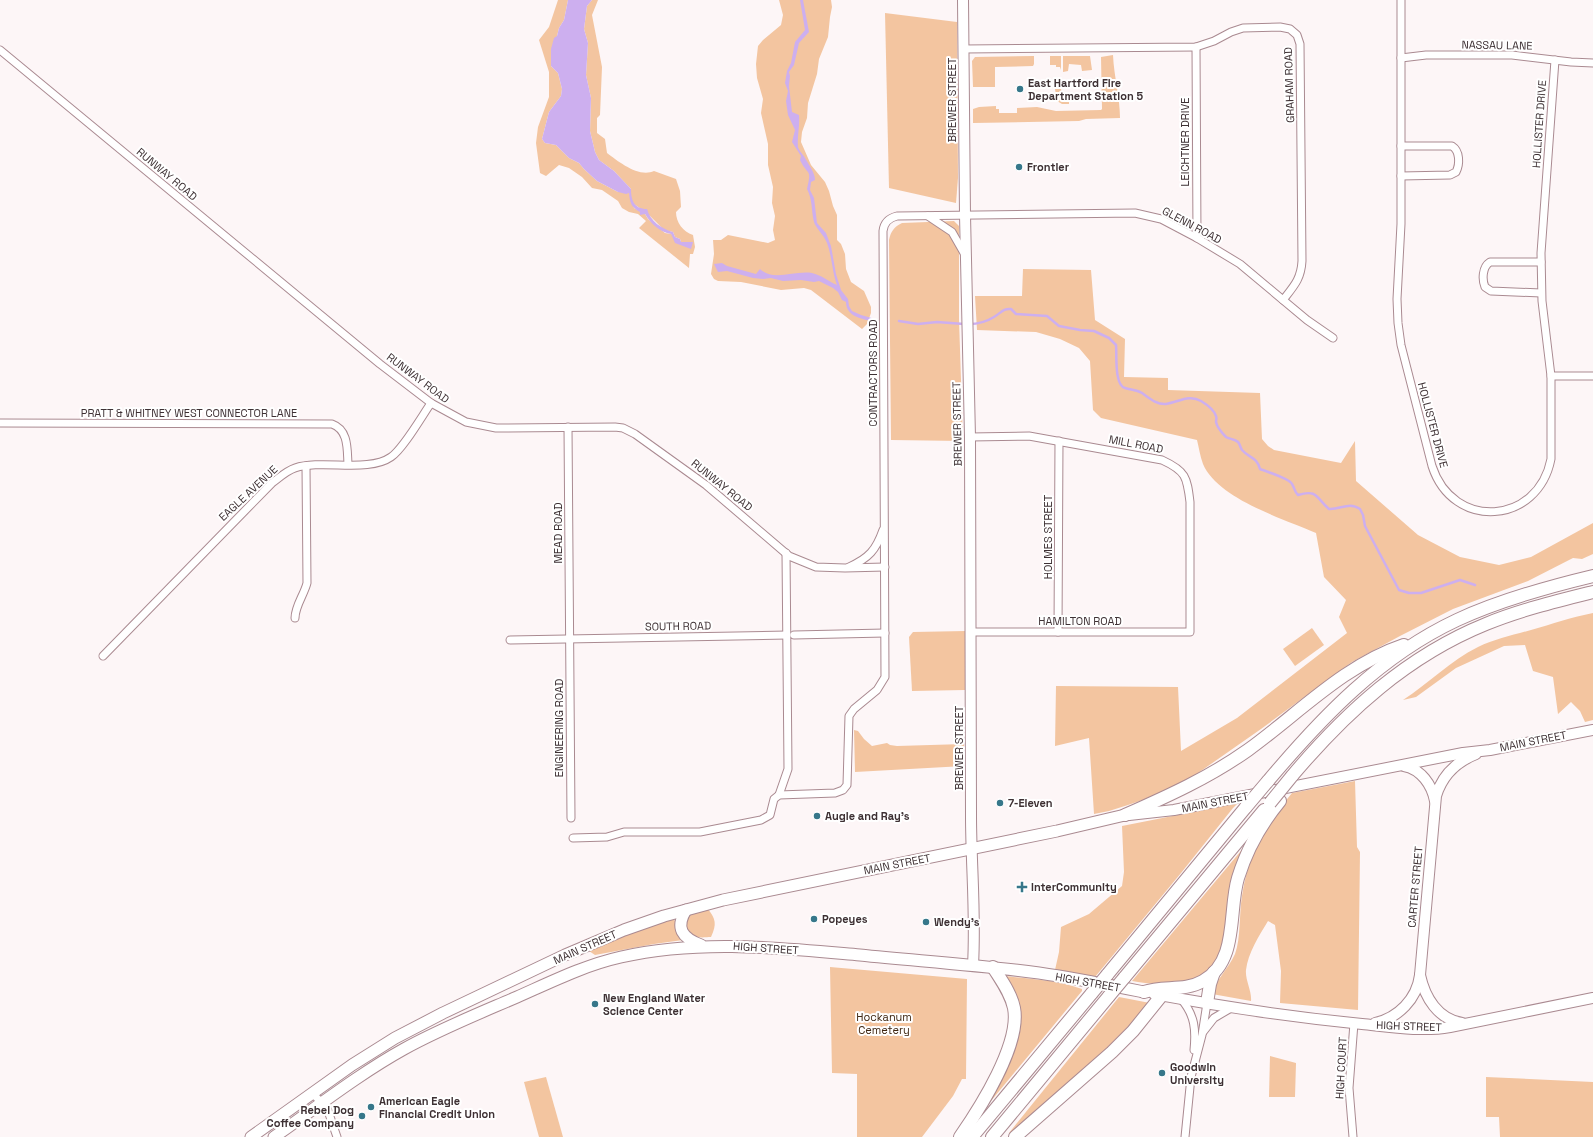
<svg xmlns="http://www.w3.org/2000/svg" width="1593" height="1137" font-family="'Space Grotesk',sans-serif">
  <style>
    .green { fill: #f3c5a0 }
    .water { fill: #cdafef }
    .lines { fill: none; stroke-linecap: round; stroke-linejoin: round }
    .stream { stroke: #cdafef; stroke-width: 2.5 }
    .street-casing { stroke: #aa8a91; stroke-width: 9 }
    .secondary-casing { stroke: #aa8a91; stroke-width: 12 }
    .primary-casing { stroke: #aa8a91; stroke-width: 13 }
    .highway-casing { stroke: #aa8a91; stroke-width: 14 }
    .street { stroke: #fff; stroke-width: 7 }
    .secondary { stroke: #fff; stroke-width: 10 }
    .primary { stroke: #fff; stroke-width: 11 }
    .highway { stroke: #fff; stroke-width: 12 }
    .highway-bridge-casing { stroke: #aa8a91; stroke-width: 14; stroke-linecap: butt }
    .highway-bridge { stroke: #fff; stroke-width: 12 }
    .poi-dot { fill: #36778a; stroke: #fff; stroke-width: 1.5 }
    .labels { text-anchor: middle; stroke-width: 4; stroke-linejoin: round; paint-order: stroke }
    .street-label { font-size: 11px; fill: #3e3134; stroke: #fff }
    .poi-label { font-size: 11px; font-weight: bold; fill: #3e3134; stroke: #fff; text-anchor: start }
    .park-label { font-size: 11px; fill: #3e2611; stroke: #fff }
  </style>
  <rect width="100%" height="100%" fill="#fdf6f7"/>
  <!-- green -->
  <g class="green">
    <path d="M558,0H568L564,20L559,28L557,36L551,66L558,73L562,89L561,96L549,112L542,139L545,143L556,145L569,158L579,163L584,169L597,181L618,192H629L634,208L645,214L648,219L665,233L671,234L681,242L680,239L675,237L673,232L664,230L648,214L634,204L631,199V189L614,171L599,160L595,152L590,131L591,98L586,75L588,43L584,29L587,6L592,0H598L592,15L602,67L600,115L597,118V133L605,139L607,153C619,162 639,178 654,171L676,179L680,191L681,207L676,212C676,222 683,232 693,235L695,247L693,254H690L689,268L639,228L646,221L638,214L629,212L622,208L618,201L602,190L592,188L582,177L569,168L559,165L546,176L540,173L536,143L538,127L549,97V72L539,40L549,27Z"/>
    <polygon points="779,0 831,0 832,7 830,17 828,37 819,59 817,74 808,103 807,118 802,132 801,142 811,165 825,182 829,191 833,206 837,215 837,240 841,244 845,254 846,269 851,282 864,291 871,307 871,313 867,324 862,329 811,290 804,288 781,290 741,282 718,281 714,279 711,274 714,254 713,240 721,240 728,235 768,243 775,240 773,230 775,216 772,203 773,187 768,165 768,144 761,113 763,99 757,78 756,64 758,46 763,40 781,25 783,15"/>
    <polygon points="885,13 957,22 958,178 956,203 889,188"/>
    <path d="M1113,55C1114,77 1120,97 1120,118L1086,119L1079,121L973,123V109L979,107L996,106V109H999V113H1017V108L1037,107L1056,111L1101,110L1102,109L1101,57Z"/>
    <polygon points="1034,56 1034,64 1033,66 995,67 995,87 973,87 972,61 975,57"/>
    <polygon points="1050,56 1061,56 1061,70 1060,67 1056,67 1056,65 1050,65"/>
    <polygon points="1063,56 1090,56 1092,70 1082,71 1081,65 1069,64 1068,71 1063,72"/>
    <polygon points="1055,89 1061,89 1063,99 1069,99 1069,104 1062,104 1057,101"/>
    <path d="M954,221L959,226V319L963,441L891,440L889,240C891,231 894,227 902,223Z"/>
    <path d="M1023,269L1091,270L1095,320L1125,339L1124,377L1168,378V390L1260,393L1262,439L1268,446L1274,450L1341,463L1355,441L1356,481L1418,535L1460,557L1499,565L1531,557L1593,523V554L1582,559L1573,558L1528,581L1453,609L1400,636L1352,662L1261,729L1188,780L1154,796L1128,805L1109,811L1094,814L1089,738L1055,746L1056,686L1178,687L1181,751L1237,718L1347,633L1339,617L1346,600L1324,577L1316,533C1282,518 1218,499 1203,464C1200,456 1199,448 1197,440L1101,418L1093,410L1090,361L1079,348L1060,339L1036,332L977,330L975,296H1022Z"/>
    <path d="M1593,613V720L1585,722L1580,711L1571,702L1558,714L1553,677L1533,671L1525,645L1504,646L1456,668L1416,697L1403,700C1429,683 1450,661 1478,647C1495,639 1513,635 1531,630C1552,624 1572,617 1593,613Z"/>
    <polygon points="1312,628 1324,645 1295,666 1283,649"/>
    <polygon points="966,631 965,690 912,691 909,637 913,632"/>
    <polygon points="854,730 858,731 864,739 872,746 887,743 890,745 897,746 964,744 964,766 855,772"/>
    <path d="M1355,781L1357,847L1360,852L1358,1010L1280,1003L1281,971L1275,925L1268,921C1259,936 1248,953 1246,970C1245,980 1252,991 1251,1001L1212,994C1216,979 1229,968 1235,954C1241,938 1239,914 1242,896C1248,854 1265,826 1292,793Z"/>
    <polygon points="1238,803 1233,808 1181,873 1095,977 1055,970 1059,952 1061,927 1089,914 1122,886 1124,872 1122,826"/>
    <path d="M1245,846C1240,862 1234,877 1230,893C1226,909 1227,925 1223,941C1214,986 1170,988 1132,981Z"/>
    <path d="M707,908C716,919 717,924 711,937C707,937 702,938 698,937C686,936 682,921 692,914C696,910 702,909 707,908Z"/>
    <polygon points="674,919 683,940 654,944 595,955 589,951 626,934"/>
    <polygon points="830,967 967,979 966,1079 962,1079 953,1096 922,1137 857,1137 857,1074 832,1073"/>
    <path d="M1005,976C1030,979 1058,980 1082,989V991L986,1107L1018,1002L1016,993Z"/>
    <polygon points="1119,997 1150,1003 1114,1048 1010,1134 1009,1133"/>
    <polygon points="1270,1056 1296,1063 1295,1097 1269,1097"/>
    <polygon points="546,1077 563,1137 539,1137 524,1082"/>
    <polygon points="1486,1077 1593,1082 1593,1137 1500,1137 1499,1117 1486,1117"/>
  </g>
  <!-- water -->
  <g class="water">
    <path d="M568,0H592L587,6L584,29L588,43L586,75L591,98L590,131L595,152L599,160L614,171L631,189C631,200 634,209 647,209C650,221 662,229 673,232L675,237L680,239L681,242H693L691,249L675,243L671,234C660,232 651,224 645,214L640,215V212C631,207 630,203 629,193L626,194L618,192L597,181L584,169L579,163L569,158L556,145L545,143L542,139L549,112L561,96L562,89L558,73L551,66V49L554,38L557,36L559,28L564,20Z"/>
    <path d="M800,0H803L809,32L799,43L794,65L789,72L790,76L789,86L792,112L799,115C800,126 797,137 798,147C799,151 803,154 805,158C809,165 815,173 815,180L811,182L810,190L814,198L817,223L826,233L831,246L836,274L841,290L848,299L849,306L852,311L861,315L875,319V322C863,319 846,317 846,302L842,300L838,292L833,288L819,281L814,282L801,280L783,281L771,278L763,279L753,278L727,271L718,272L714,264L722,263L727,266L756,274L760,269C773,282 795,270 812,273C821,275 828,281 837,285C832,272 832,256 827,243C824,235 815,227 814,222C811,210 813,201 807,189C812,167 808,177 800,160L801,156L792,142L795,130L788,115L786,101L788,91L785,83L787,71L791,63L795,42L805,30Z"/>
  </g>
  <g class="lines">
    <!-- stream -->
    <g class="stream">
      <polyline points="899,321 918,324 937,322 964,324"/>
      <path d="M969,324C978,324 986,322 994,317C1001,313 1003,308 1011,309L1016,314L1047,316L1059,326L1080,330L1094,331L1109,338L1116,345C1117,354 1114,385 1125,388C1131,390 1136,389 1142,393C1149,398 1157,405 1166,404C1179,402 1189,394 1201,401C1206,404 1214,410 1216,416C1217,418 1216,420 1216,422C1217,427 1222,433 1226,437C1229,439 1235,439 1238,442C1240,444 1240,447 1242,450C1249,458 1257,457 1260,469C1267,472 1289,478 1292,484C1295,489 1294,491 1298,495C1318,489 1316,498 1329,509C1340,510 1349,501 1360,509L1363,515L1365,526L1399,590L1409,593H1421L1460,580L1475,585"/>
    </g>
    <!-- street casing -->
    <g class="street-casing">
      <g id="street">
        <path d="M1401,0V224L1397,299L1398,323L1401,345L1432,466C1453,531 1538,525 1551,459V376L1542,301L1541,253L1555,60"/>
        <polyline points="1196,47 1197,238"/>
        <path d="M964,49L1196,47L1214,41L1231,32L1243,28L1280,27L1290,29L1297,35L1300,44L1302,261C1301,279 1294,286 1283,300"/>
        <polyline points="0,50 380,364 431,403 466,422 496,428 615,427 623,428 635,434 706,485 789,556 816,567 845,568 885,567"/>
        <polyline points="1401,58 1426,55 1512,55 1571,62 1593,63"/>
        <path d="M1401,176L1450,175L1456,172C1460,164 1460,151 1452,146H1401"/>
        <polyline points="928,216 952,232 964,253"/>
        <path d="M1541,262H1490C1482,267 1482,280 1485,287L1491,291L1541,293"/>
        <polyline points="1551,376 1593,376"/>
        <path d="M0,423L332,424C349,430 347,450 348,464"/>
        <polyline points="568,427 571,818"/>
        <path d="M970,437L1029,436L1162,460C1186,471 1187,477 1190,502V632H970"/>
        <path d="M849,567C869,558 876,550 883,530"/>
        <path d="M295,618C295,606 304,595 307,583L306,466"/>
        <polyline points="1058,632 1059,441"/>
        <polyline points="794,635 885,633"/>
        <polyline points="510,640 787,635"/>
        <path d="M103,656L272,483C279,478 286,471 295,468C323,459 368,473 391,457C403,449 422,416 431,403"/>
        <polyline points="779,795 788,769 786,553"/>
        <path d="M573,838L607,837L624,832H700L761,820L770,815L774,799L779,795L835,793L843,790L847,785L849,716L854,709L877,690L885,677L883,231C884,222 889,218 897,216L1135,213L1161,219L1197,238L1240,264L1307,320L1333,338"/>
        <path d="M1181,999C1195,1015 1196,1030 1194,1050"/>
        <polyline points="1203,1032 1214,1018 1231,1008"/>
        <polyline points="312,1093 327,1108 337,1137"/>
        <polyline points="1185,1137 1191,1077 1202,1035 1207,1003"/>
        <polyline points="1353,1137 1349,1088 1354,1023"/>
      </g>
    </g>
    <!-- secondary casing -->
    <g class="secondary-casing">
      <g id="secondary">
        <path d="M963,0L965,215L970,437L971,815C971,865 976,915 973,965"/>
        <path d="M1404,766C1421,769 1432,785 1435,801"/>
        <polyline points="1129,815 1174,810 1463,753 1490,750 1593,730"/>
        <path d="M1420,975C1425,998 1438,1019 1462,1023"/>
        <path d="M1154,994C1224,1007 1292,1017 1362,1024C1391,1027 1422,1032 1450,1027L1593,998"/>
        <path d="M1375,1023C1398,1018 1417,999 1420,975L1436,796C1442,776 1456,762 1476,754"/>
      </g>
    </g>
    <!-- primary casing -->
    <g class="primary-casing">
      <g id="primary">
        <path d="M686,910C675,928 682,938 701,945"/>
        <polyline points="251,1137 352,1065 395,1038 443,1013 565,955 624,930 664,916 723,900 1057,831 1125,815"/>
        <path d="M274,1137C317,1107 359,1074 404,1049C440,1029 480,1013 517,997C551,982 585,965 621,957C700,939 780,948 860,955C919,961 980,965 1039,973C1074,978 1109,985 1144,992"/>
      </g>
    </g>
    <!-- highway casing -->
    <g class="highway-casing">
      <g id="highway">
        <path d="M1292,776C1346,712 1407,656 1486,624C1520,610 1557,601 1593,592"/>
        <path d="M1268,781C1322,717 1380,656 1457,620C1500,600 1547,587 1593,576"/>
        <path d="M1125,815C1168,796 1210,777 1248,750C1298,714 1344,665 1404,645"/>
        <polyline points="1107,975 1246,807"/>
        <polyline points="1124,978 1264,810"/>
        <path d="M1144,992C1163,985 1184,992 1203,981C1239,961 1228,911 1238,878C1247,849 1261,824 1280,801"/>
        <polyline points="1207,1003 1210,984 1214,972"/>
        <path d="M960,1137C980,1108 1021,1044 1014,1008C1011,993 1001,980 993,967"/>
        <polyline points="972,1137 1092,993"/>
        <polyline points="992,1137 1109,996"/>
        <polyline points="1015,1137 1112,1052 1133,1031 1162,995"/>
      </g>
    </g>
    <!-- street -->
    <use href="#street" class="street"/>
    <!-- secondary -->
    <use href="#secondary" class="secondary"/>
    <!-- primary -->
    <use href="#primary" class="primary"/>
    <!-- highway -->
    <use href="#highway" class="highway"/>
    <!-- highway-bridge casing -->
    <g class="highway-bridge-casing">
      <g id="highway-bridge">
        <polyline points="1270,803 1292,776"/>
        <polyline points="1246,807 1268,781"/>
        <polyline points="1092,993 1107,975"/>
        <polyline points="1109,996 1124,978"/>
      </g>
    </g>
    <!-- highway-bridge -->
    <use href="#highway-bridge" class="highway-bridge"/>
  </g>
  <!-- markers -->
  <g class="poi-dot">
    <circle cx="1020" cy="89" r="4"/>
    <circle cx="1019" cy="167" r="4"/>
    <circle cx="1000" cy="803" r="4"/>
    <circle cx="817" cy="816" r="4"/>
    <path d="M1020 881h4v4h4v4h-4v4h-4v-4h-4v-4h4z"/>
    <circle cx="814" cy="919" r="4"/>
    <circle cx="926" cy="922" r="4"/>
    <circle cx="595" cy="1004" r="4"/>
    <circle cx="1162" cy="1073" r="4"/>
    <circle cx="371" cy="1107" r="4"/>
    <circle cx="362" cy="1116" r="4"/>
  </g>
  <g class="labels">
    <!-- street labels -->
    <g class="street-label">
      <text transform="translate(1497 45) rotate(1)" y="4">NASSAU LANE</text>
      <text transform="translate(1289 85) rotate(-92)" y="4">GRAHAM ROAD</text>
      <text transform="translate(952 100) rotate(-90)" y="4">BREWER STREET</text>
      <text transform="translate(1539 124) rotate(-86)" y="4">HOLLISTER DRIVE</text>
      <text transform="translate(1185 142) rotate(-90)" y="4">LEICHTNER DRIVE</text>
      <text transform="translate(167 174) rotate(40)" y="4">RUNWAY ROAD</text>
      <text transform="translate(1192 225) rotate(28)" y="4">GLENN ROAD</text>
      <text transform="translate(873 373) rotate(-90)" y="4">CONTRACTORS ROAD</text>
      <text transform="translate(418 378) rotate(37)" y="4">RUNWAY ROAD</text>
      <text x="189" y="417">PRATT &amp; WHITNEY WEST CONNECTOR LANE</text>
      <text transform="translate(957 424) rotate(-91)" y="4">BREWER STREET</text>
      <text transform="translate(1433 425) rotate(75)" y="4">HOLLISTER DRIVE</text>
      <text transform="translate(1136 444) rotate(11)" y="4">MILL ROAD</text>
      <text transform="translate(722 485) rotate(39)" y="4">RUNWAY ROAD</text>
      <text transform="translate(248 493) rotate(-43)" y="4">EAGLE AVENUE</text>
      <text transform="translate(558 533) rotate(-90)" y="4">MEAD ROAD</text>
      <text transform="translate(1048 537) rotate(-90)" y="4">HOLMES STREET</text>
      <text x="1080" y="625">HAMILTON ROAD</text>
      <text transform="translate(678 626) rotate(-1)" y="4">SOUTH ROAD</text>
      <text transform="translate(559 728) rotate(-90)" y="4">ENGINEERING ROAD</text>
      <text transform="translate(1533 741) rotate(-11)" y="4">MAIN STREET</text>
      <text transform="translate(959 748) rotate(-90)" y="4">BREWER STREET</text>
      <text transform="translate(1215 802) rotate(-11)" y="4">MAIN STREET</text>
      <text transform="translate(897 864) rotate(-11)" y="4">MAIN STREET</text>
      <text transform="translate(1415 887) rotate(-85)" y="4">CARTER STREET</text>
      <text transform="translate(585 947) rotate(-24)" y="4">MAIN STREET</text>
      <text transform="translate(766 948) rotate(4)" y="4">HIGH STREET</text>
      <text transform="translate(1088 982) rotate(10)" y="4">HIGH STREET</text>
      <text transform="translate(1409 1026) rotate(2)" y="4">HIGH STREET</text>
      <text transform="translate(1341 1068) rotate(-87)" y="4">HIGH COURT</text>
    </g>
    <!-- poi labels -->
    <g class="poi-label">
      <text x="1028" y="87">East Hartford Fire<tspan x="1028" dy="13">Department Station 5</tspan></text>
      <text x="1027" y="171">Frontier</text>
      <text x="1008" y="807">7-Eleven</text>
      <text x="825" y="820">Augie and Ray's</text>
      <text x="1031" y="891">InterCommunity</text>
      <text x="822" y="923">Popeyes</text>
      <text x="934" y="926">Wendy's</text>
      <text x="603" y="1002">New England Water<tspan x="603" dy="13">Science Center</tspan></text>
      <text x="1170" y="1071">Goodwin<tspan x="1170" dy="13">University</tspan></text>
      <text x="379" y="1105">American Eagle<tspan x="379" dy="13">Financial Credit Union</tspan></text>
      <text x="354" y="1114" text-anchor="end">Rebel Dog<tspan x="354" dy="13">Coffee Company</tspan></text>
    </g>
    <!-- park labels -->
    <g class="park-label">
      <text x="884" y="1021">Hockanum<tspan x="884" dy="13">Cemetery</tspan></text>
    </g>
  </g>
</svg>
